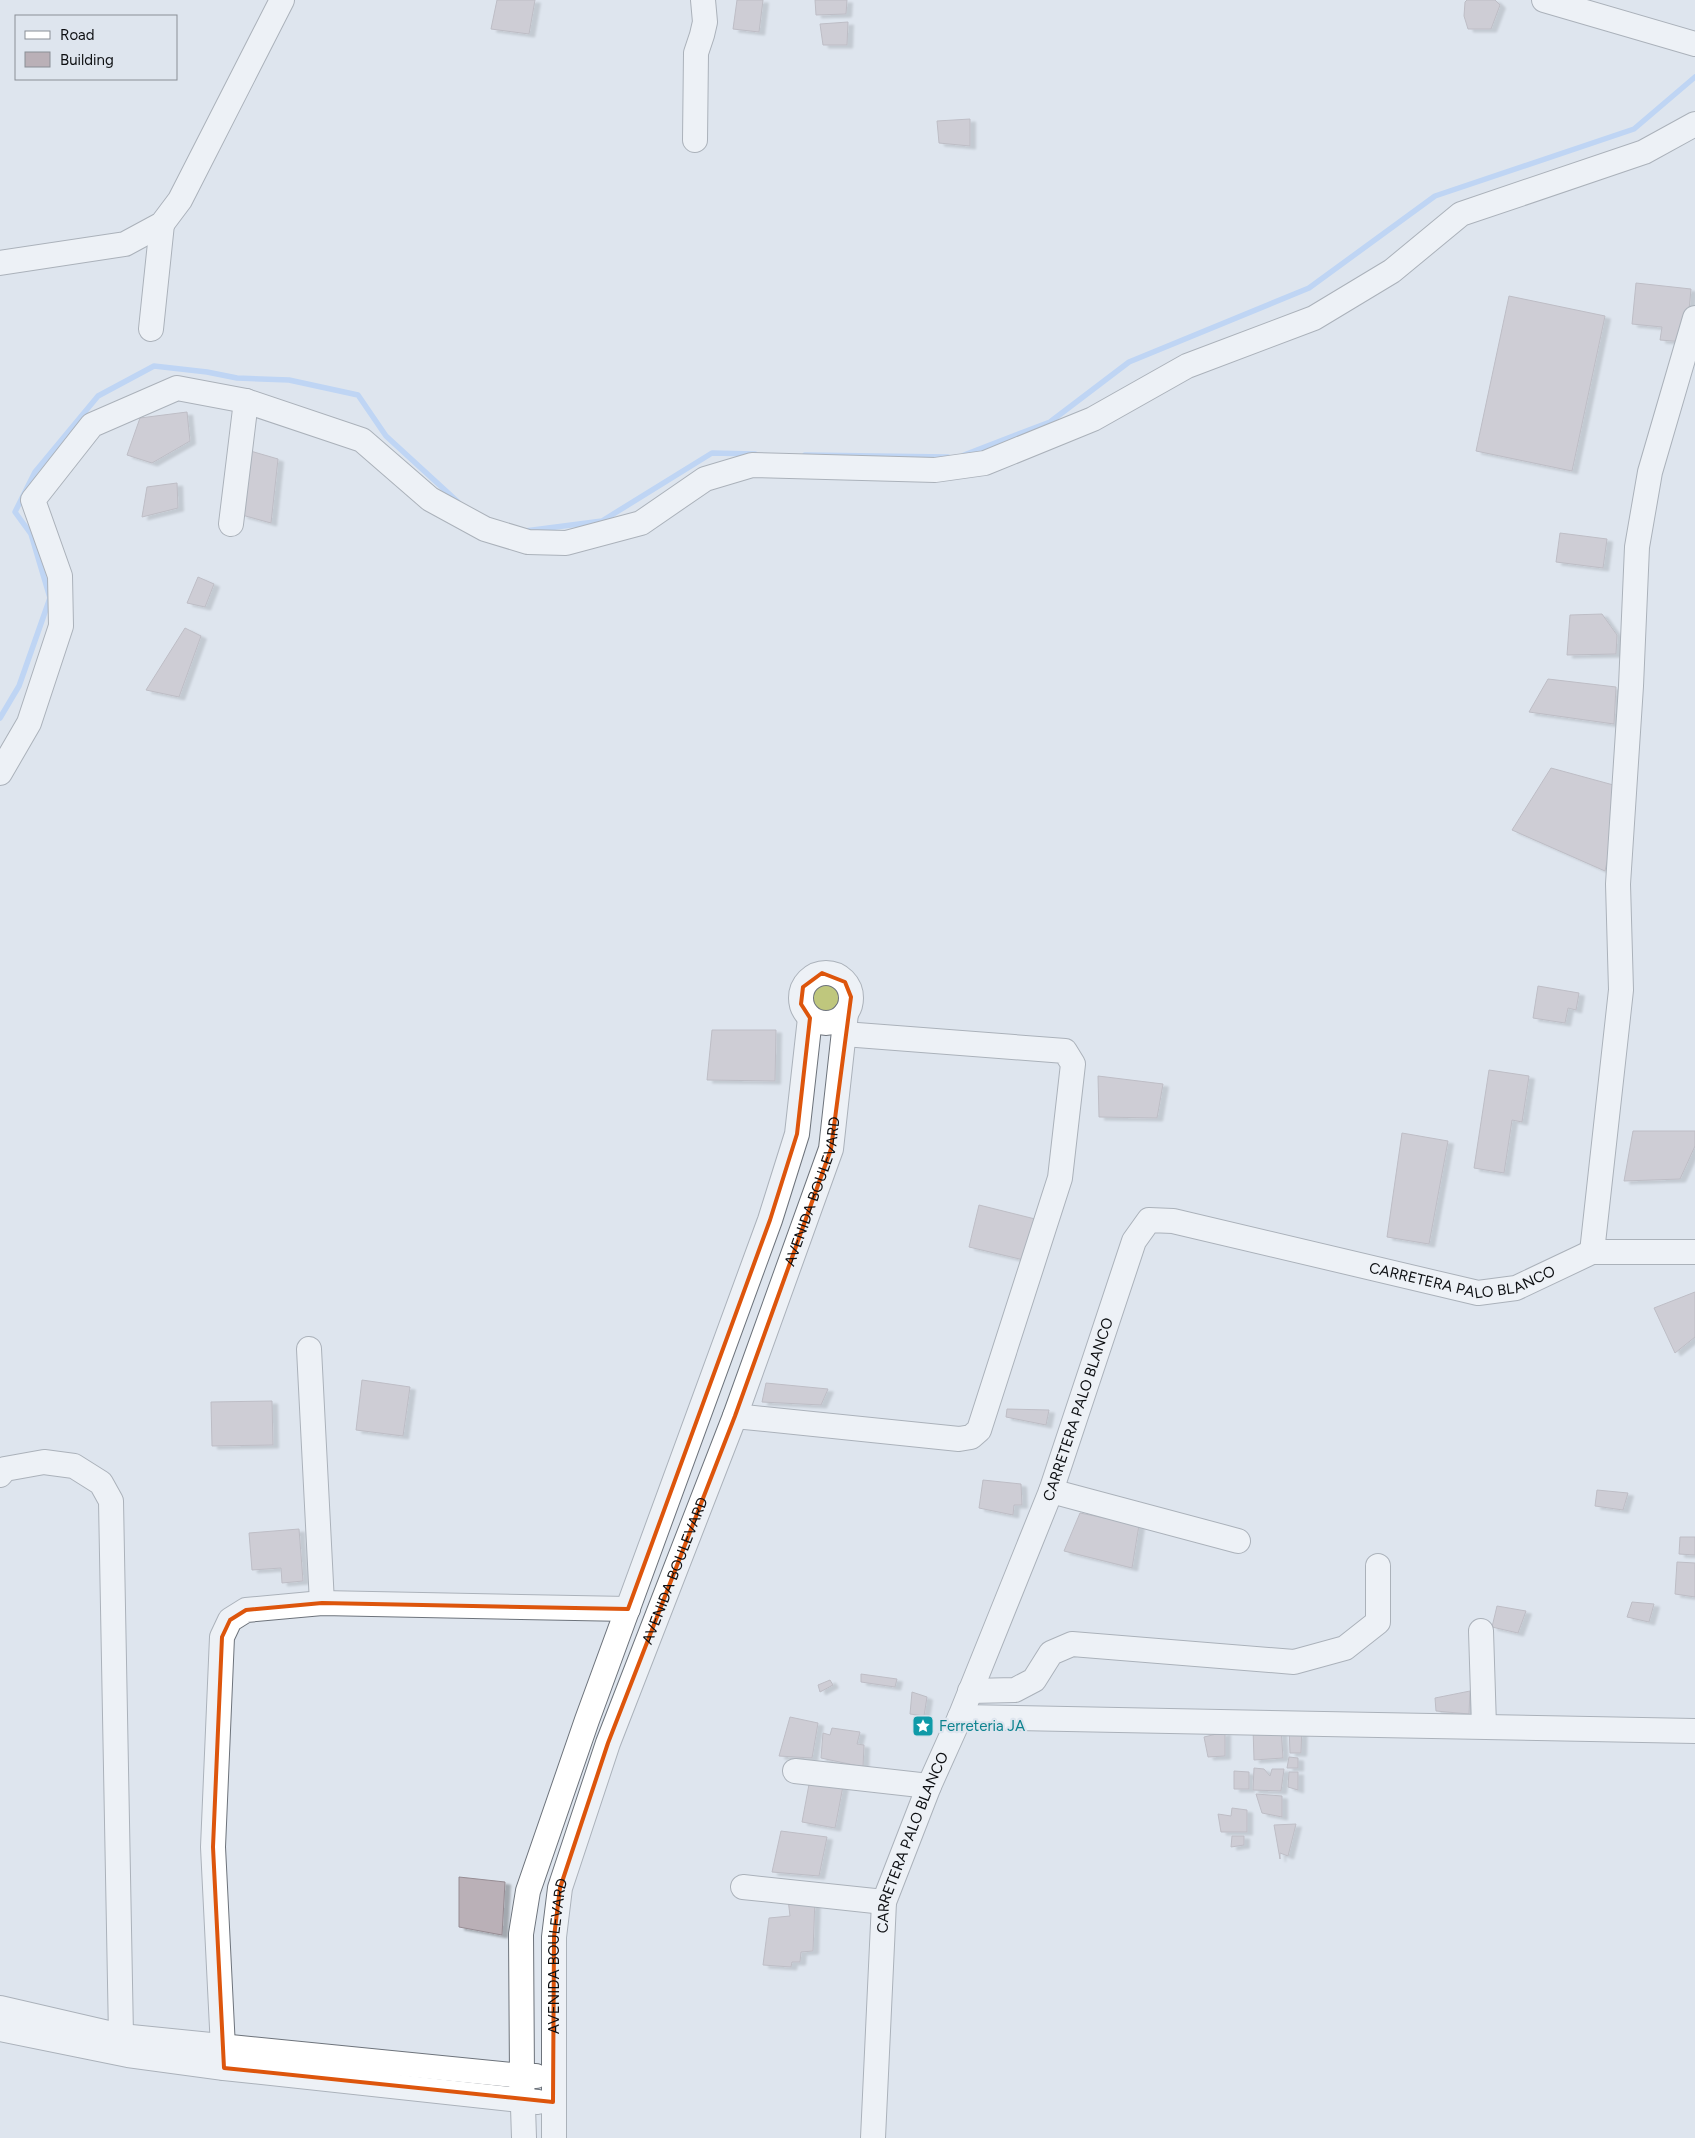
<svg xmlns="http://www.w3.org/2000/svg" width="1695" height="2138" font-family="Figtree,sans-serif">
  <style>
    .green { fill: #bfc77d }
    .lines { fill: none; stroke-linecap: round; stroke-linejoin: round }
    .stream { stroke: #99c1fa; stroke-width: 5.5 }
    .building { fill: #bab0b7; stroke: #968c93; filter: url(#shadow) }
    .minor-casing { stroke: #6d737b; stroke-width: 26 }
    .minor { stroke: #fff; stroke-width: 24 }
    .marked { fill: none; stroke: #dd550c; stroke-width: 4; stroke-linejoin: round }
    .labels { text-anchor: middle; stroke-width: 4.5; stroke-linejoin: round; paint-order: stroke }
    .street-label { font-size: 15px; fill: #0d0f12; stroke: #dee5ee }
    .culture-label { font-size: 15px; fill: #0d838f; stroke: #dee5ee; text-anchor: start }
  </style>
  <defs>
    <filter id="shadow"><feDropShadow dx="5.5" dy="3" stdDeviation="1" flood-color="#0004"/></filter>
  </defs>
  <rect width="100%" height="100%" fill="#dee5ee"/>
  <!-- green -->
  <circle class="green" cx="826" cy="998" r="20"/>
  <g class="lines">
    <!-- stream -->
    <g class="stream">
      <polyline points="805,455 948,457"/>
      <polyline points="964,455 1050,422 1129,362 1309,288 1435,196 1634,129 1695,77"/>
      <polyline points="525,531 602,521 712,453 755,454"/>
      <polyline points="0,718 19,686 50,598 31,534 15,512 35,472 98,396 154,366 207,372 237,378 289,380 358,395 386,436 458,502"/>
    </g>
  </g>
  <!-- building -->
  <g class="building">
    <polygon points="497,0 535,0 529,34 491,29"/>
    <polygon points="737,0 763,0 759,32 733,29"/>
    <polygon points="815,0 847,0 846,14 816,15"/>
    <polygon points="1467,0 1495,0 1500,5 1491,29 1468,29 1464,16 1465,2"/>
    <polygon points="848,22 847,45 823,45 820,24"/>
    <polygon points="970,119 970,146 939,143 937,121"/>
    <polygon points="1636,283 1691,289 1686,342 1660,340 1662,327 1632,324"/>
    <polygon points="1509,296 1605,316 1572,471 1476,451"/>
    <polygon points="187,412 190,441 152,463 127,455 140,418"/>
    <polygon points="247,450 278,459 271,523 242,515"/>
    <polygon points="177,483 178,508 142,517 147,487"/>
    <polygon points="1560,533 1607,539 1603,568 1556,562"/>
    <polygon points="198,577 214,584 205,607 187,603"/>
    <polygon points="1602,614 1617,635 1616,654 1567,655 1570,615"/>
    <polygon points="185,628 201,636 179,697 146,690"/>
    <polygon points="1548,679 1616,687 1614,724 1529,712"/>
    <polygon points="1551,768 1617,786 1616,821 1605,871 1512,830"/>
    <polygon points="1538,986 1579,993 1576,1010 1568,1008 1565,1023 1533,1018"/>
    <polygon points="712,1030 776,1030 775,1081 707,1080"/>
    <polygon points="1489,1070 1529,1076 1522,1122 1512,1120 1504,1173 1474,1168"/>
    <polygon points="1098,1076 1163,1084 1157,1118 1099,1117"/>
    <polygon points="1633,1131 1695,1131 1695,1146 1680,1179 1624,1181"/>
    <polygon points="1402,1133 1448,1141 1429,1244 1387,1237"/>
    <polygon points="979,1205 1035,1219 1024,1260 969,1247"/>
    <polygon points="1695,1292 1695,1337 1675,1353 1654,1308"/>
    <polygon points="362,1380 410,1387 403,1436 356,1430"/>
    <polygon points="766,1383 828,1389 821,1405 762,1402"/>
    <polygon points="272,1401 273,1445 212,1446 211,1402"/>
    <polygon points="1007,1409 1049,1410 1046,1425 1006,1417"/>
    <polygon points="983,1480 1021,1484 1022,1505 1014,1505 1013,1515 979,1508"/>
    <polygon points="1597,1490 1628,1493 1623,1510 1595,1506"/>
    <polygon points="1080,1513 1139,1525 1132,1568 1064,1551"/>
    <polygon points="299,1529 303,1581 282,1583 281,1568 252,1570 249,1533"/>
    <polygon points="1680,1537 1695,1537 1695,1555 1679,1554"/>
    <polygon points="1677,1562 1695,1563 1695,1597 1675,1594"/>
    <polygon points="1632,1602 1654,1604 1649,1622 1627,1617"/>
    <polygon points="1497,1606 1526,1611 1518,1633 1492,1627"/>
    <polygon points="861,1674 897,1679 895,1687 861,1682"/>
    <polygon points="830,1680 833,1685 820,1692 818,1685"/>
    <polygon points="1470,1691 1469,1714 1436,1711 1435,1698"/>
    <polygon points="912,1692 927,1697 924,1716 910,1714"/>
    <polygon points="790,1717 818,1723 812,1758 779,1756"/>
    <polygon points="1302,1725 1301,1753 1290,1753 1289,1726"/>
    <polygon points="832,1728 860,1732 857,1744 864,1745 863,1767 821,1758 823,1733 830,1735"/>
    <polygon points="1253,1728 1281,1728 1283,1758 1254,1760"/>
    <polygon points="1225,1732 1225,1756 1208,1757 1204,1737"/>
    <polygon points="1289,1757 1298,1758 1298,1768 1287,1768"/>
    <polygon points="1254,1768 1264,1769 1270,1776 1272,1769 1284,1769 1281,1791 1253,1790"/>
    <polygon points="1234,1771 1249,1772 1249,1789 1234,1789"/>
    <polygon points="1289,1772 1298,1772 1298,1790 1288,1787"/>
    <polygon points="810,1779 843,1786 835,1828 802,1822"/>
    <polygon points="1256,1794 1282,1796 1282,1817 1262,1813"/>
    <polygon points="1232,1808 1247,1810 1247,1832 1221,1832 1218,1814 1231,1816"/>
    <polygon points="1296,1824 1288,1856 1280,1853 1280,1859 1274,1825"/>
    <polygon points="781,1831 827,1837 819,1876 772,1872"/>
    <polygon points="1232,1836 1244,1836 1244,1845 1231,1847"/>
    <polygon points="459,1877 505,1882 502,1935 459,1927"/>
    <polygon points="815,1898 813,1951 801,1952 800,1962 792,1962 791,1967 763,1965 769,1918 790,1916 788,1899"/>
  </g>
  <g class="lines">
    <!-- minor casing -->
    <g class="minor-casing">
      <g id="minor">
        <polyline points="1544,0 1695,44"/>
        <polyline points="695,140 696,53 702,35 705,22 703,0"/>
        <polyline points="0,263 125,244 162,224 180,200 282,0"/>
        <polyline points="151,329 162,224"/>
        <polyline points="231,524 246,401"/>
        <polyline points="0,773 29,723 61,626 60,576 33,500 92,425 177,388 246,401 362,440 430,499 485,529 528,542 566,543 641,523 705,479 752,465 935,470 985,463 1093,419 1187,366 1314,318 1392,271 1461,214 1644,152 1695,124"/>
        <circle cx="826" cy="998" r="25"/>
        <polyline points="1592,1252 1621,990 1618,884 1631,686 1637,547 1650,472 1695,318"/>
        <polyline points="309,1349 322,1603"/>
        <polyline points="735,1416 959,1439 971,1437 979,1430 1060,1178 1073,1064 1065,1051 844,1034"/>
        <polyline points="0,1475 5,1469 44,1462 74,1466 101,1483 111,1501 121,2036"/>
        <polyline points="1051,1491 1238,1541"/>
        <polyline points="1481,1631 1484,1726"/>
        <polyline points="970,1691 1015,1690 1034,1680 1051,1653 1072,1644 1294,1662 1345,1648 1378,1622 1378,1566"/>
        <polyline points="960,1717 1695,1731"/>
        <polyline points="795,1771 929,1786"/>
        <polyline points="743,1887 884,1902"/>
        <polyline points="0,2008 121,2036 522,2076 536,2076"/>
        <polyline points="0,2029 128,2055 224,2068 538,2102"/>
        <polyline points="224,2068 213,1847 222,1637 230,1620 246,1610 322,1603 628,1609"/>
        <polyline points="524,2138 522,2076 521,1934 528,1891 587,1720 770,1220 797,1134 810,1018"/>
        <path id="s1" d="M554,2138V1937L560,1888L608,1743L735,1416L831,1149L846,1013"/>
        <path id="s2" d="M873,2138L884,1902L929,1786L960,1717L1051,1491L1134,1241L1149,1220L1173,1221L1478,1293L1516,1288L1592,1252H1695"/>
      </g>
    </g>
    <!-- minor -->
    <use href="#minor" class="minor"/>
  </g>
  <!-- marked area -->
  <path d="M0 0H1695V2138H0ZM822,973L845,982L851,997L831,1149L735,1416L608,1743L560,1888L554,1937L553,2102L224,2068L213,1847L222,1637L230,1620L246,1610L322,1603L628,1609L770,1220L797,1134L810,1018L801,1004L803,987Z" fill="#dee5ee" fill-opacity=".55" fill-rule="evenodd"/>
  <path class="marked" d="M822,973L845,982L851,997L831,1149L735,1416L608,1743L560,1888L554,1937L553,2102L224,2068L213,1847L222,1637L230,1620L246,1610L322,1603L628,1609L770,1220L797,1134L810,1018L801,1004L803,987Z"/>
  <!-- icons -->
  <defs>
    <g id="sight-square" transform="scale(1.125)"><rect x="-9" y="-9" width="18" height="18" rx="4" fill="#0f9aa8" stroke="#dee5ee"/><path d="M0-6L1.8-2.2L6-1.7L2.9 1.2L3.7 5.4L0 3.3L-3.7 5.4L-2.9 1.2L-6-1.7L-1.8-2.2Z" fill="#fff"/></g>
  </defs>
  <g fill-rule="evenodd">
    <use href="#sight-square" x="923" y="1726"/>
  </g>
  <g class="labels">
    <!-- street labels -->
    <g class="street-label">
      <text dy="5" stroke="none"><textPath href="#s1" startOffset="992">AVENIDA BOULEVARD</textPath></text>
      <text dy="5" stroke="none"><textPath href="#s2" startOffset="1291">CARRETERA PALO BLANCO</textPath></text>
      <text dy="5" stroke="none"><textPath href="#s2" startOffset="766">CARRETERA PALO BLANCO</textPath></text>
      <text dy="5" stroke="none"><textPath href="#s1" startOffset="588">AVENIDA BOULEVARD</textPath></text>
      <text dy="5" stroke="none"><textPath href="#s2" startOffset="301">CARRETERA PALO BLANCO</textPath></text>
      <text dy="5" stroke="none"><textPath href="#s1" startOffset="182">AVENIDA BOULEVARD</textPath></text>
    </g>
    <!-- culture labels -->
    <g class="culture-label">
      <text x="939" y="1731">Ferreteria JA</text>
    </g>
  </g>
  <!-- legend -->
  <rect x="15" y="15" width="162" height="65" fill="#dee5ee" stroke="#8a8f96"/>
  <rect x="25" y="31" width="25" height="8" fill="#ffffff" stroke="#8a8f96"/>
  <text x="60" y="40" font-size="15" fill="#0d0f12">Road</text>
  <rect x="25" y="52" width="25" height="15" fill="#bab0b7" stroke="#8a8f96"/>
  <text x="60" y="65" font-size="15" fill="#0d0f12">Building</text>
</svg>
